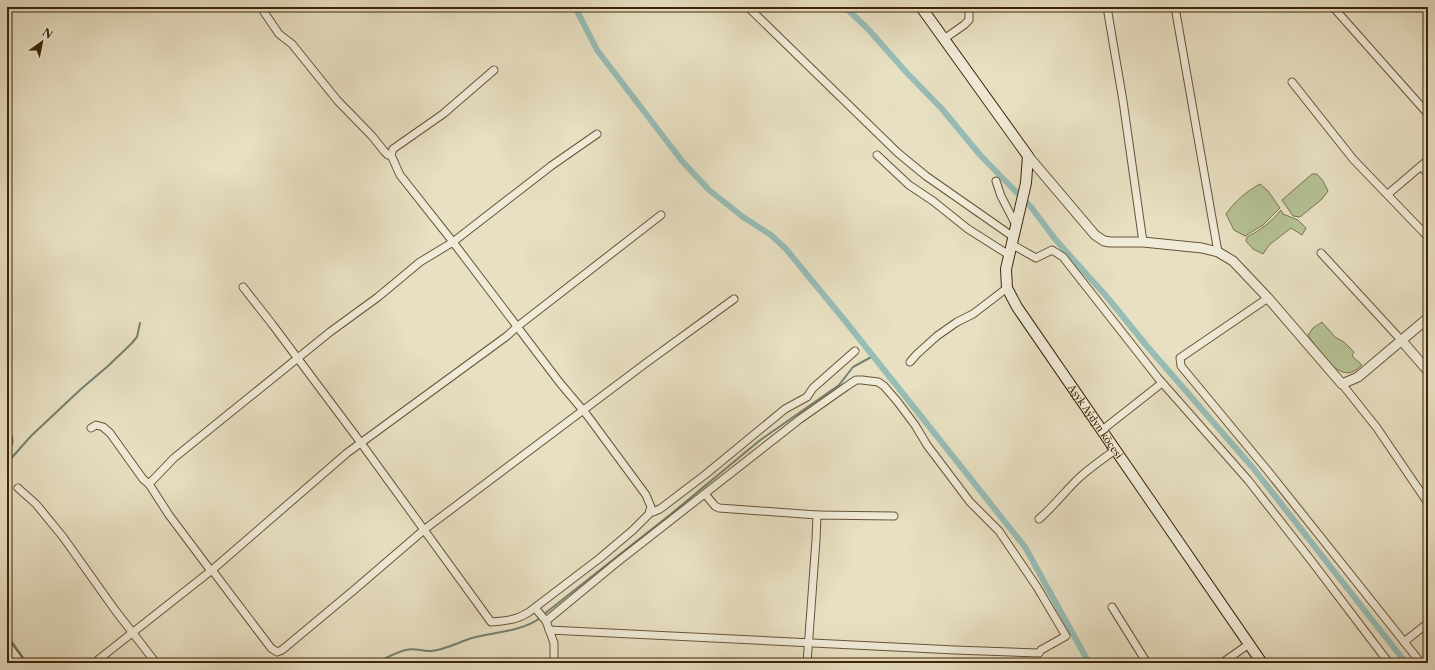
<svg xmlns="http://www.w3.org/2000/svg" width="1435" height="670" font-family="'Libre Caslon Text',serif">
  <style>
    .green { fill: #b5c295; stroke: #7a734e }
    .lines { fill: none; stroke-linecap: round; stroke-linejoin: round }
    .stream { stroke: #738070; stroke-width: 2 }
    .canal { stroke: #97bdb6; stroke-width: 6 }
    .minor-casing { stroke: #685336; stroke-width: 9 }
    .tertiary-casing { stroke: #685336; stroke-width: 11 }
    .secondary-casing { stroke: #3e2407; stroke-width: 12 }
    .minor { stroke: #f0ebd8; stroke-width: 7 }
    .tertiary { stroke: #f0ebd8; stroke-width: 9 }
    .secondary { stroke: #f0ebd8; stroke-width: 10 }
    .labels { text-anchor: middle; stroke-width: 3.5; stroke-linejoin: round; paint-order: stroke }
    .street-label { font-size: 10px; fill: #3e2407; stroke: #f0ebd8 }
  </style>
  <rect width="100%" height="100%" fill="#e8e0c3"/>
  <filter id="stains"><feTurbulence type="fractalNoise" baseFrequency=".005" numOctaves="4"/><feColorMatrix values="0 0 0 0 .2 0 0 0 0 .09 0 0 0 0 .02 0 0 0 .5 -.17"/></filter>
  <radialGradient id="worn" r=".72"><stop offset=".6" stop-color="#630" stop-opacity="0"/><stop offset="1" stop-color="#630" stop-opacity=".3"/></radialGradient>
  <!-- green -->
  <g class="green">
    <polygon points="1312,174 1317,174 1323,181 1328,191 1322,199 1300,217 1293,216 1282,200"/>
    <path d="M1260,184L1268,191L1280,208L1263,225L1245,236L1234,230L1226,214C1235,201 1247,191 1260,184Z"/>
    <path d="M1281,210L1283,214L1298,220L1306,228L1302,235L1291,228L1269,245L1263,254L1253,249L1246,241L1247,237C1261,230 1271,222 1281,210Z"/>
    <path d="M1322,322L1335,337L1344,342L1354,352L1352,356L1362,365C1359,367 1357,370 1354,371C1337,381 1316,347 1308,335L1313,328Z"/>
  </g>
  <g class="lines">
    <!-- stream -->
    <g class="stream">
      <polyline points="7,463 31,436 81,389 108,366 131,344 137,337 140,323"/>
      <polyline points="543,615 671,514 759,441 839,385 853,367 873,356"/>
      <polyline points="7,635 27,663"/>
      <path d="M375,663C385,659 396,652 406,650C415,647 422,652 431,651C445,650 459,642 472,638C494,632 521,632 540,618"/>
    </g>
    <!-- canal -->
    <g class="canal">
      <polyline points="575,7 597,50 682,161 709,190 743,217 771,235 786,249 846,322 1025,547 1089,663"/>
      <polyline points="845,7 869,30 906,72 942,109 980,155 1031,207 1055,239 1107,297 1146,345 1253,468 1406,663"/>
    </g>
    <!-- minor casing -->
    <g class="minor-casing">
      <g id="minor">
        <polyline points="263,7 264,12 279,34 292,44 337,100 372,136 384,151 388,155 391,155"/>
        <polyline points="748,7 898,153 926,176 1012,236"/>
        <polyline points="1107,7 1123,101 1143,242"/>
        <polyline points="1175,7 1218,252"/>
        <polyline points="1333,7 1428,114"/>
        <polyline points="944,39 964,25 969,20 969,7"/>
        <polyline points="1292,82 1353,159 1428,237"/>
        <polyline points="877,155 909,185 933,201 968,229 1009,255"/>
        <polyline points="1421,166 1428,174"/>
        <polyline points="996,181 1001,196 1016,225"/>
        <polyline points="1388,194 1428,160"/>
        <polyline points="1011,244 1036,258 1052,250 1063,257 1158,378 1248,480 1310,559 1389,663"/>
        <polyline points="1321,253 1402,341"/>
        <path d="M243,287L272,324L361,443L491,622C505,621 517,620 529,612L600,558L633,530L649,514L651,507L646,495L587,415L560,383L453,242L400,175L391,155L393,149L443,114L494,70"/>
        <polyline points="1268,298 1180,358 1181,366 1268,471 1421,663"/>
        <polyline points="910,362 917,354 937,336 957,322 973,314 1007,288"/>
        <polyline points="1342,384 1377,428 1428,503"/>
        <polyline points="91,428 96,425 103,427 110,433 143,479 149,484 169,515 211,571"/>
        <polyline points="1101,431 1162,383"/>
        <polyline points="7,433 9,441 7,447"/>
        <polyline points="149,484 174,458 330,332 378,297 420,262 453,242 551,166 597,134"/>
        <polyline points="18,488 36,504 63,537 115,610 156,663"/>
        <polyline points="705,494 715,506 719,508 817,515"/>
        <polyline points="650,510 653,512 660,509 706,474 785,409 807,397 813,388 855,351"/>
        <path d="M1039,519C1054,506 1066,490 1080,477C1091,467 1103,459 1115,450"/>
        <polyline points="212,570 271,648 277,652 282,650 354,590 425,529 646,363 734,299"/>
        <polyline points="1112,607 1147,663"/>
        <polyline points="535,608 546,621 554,643 554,663"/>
        <polyline points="546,621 615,564 800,419 847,386 856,380 862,380 878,382 884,386 897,401 915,425 927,445 970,502 999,531 1037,587 1066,636 1041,650 1039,653 955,650 549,630"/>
        <polyline points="1404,642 1428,623"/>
        <polyline points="7,644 21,663"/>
        <polyline points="94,663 212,570 347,453 507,336 518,326 661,215"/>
        <polyline points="807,663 816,540 817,515 894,516"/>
        <polyline points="1222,663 1249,644"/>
      </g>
    </g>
    <!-- tertiary casing -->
    <g class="tertiary-casing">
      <g id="tertiary">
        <polyline points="1028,156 1095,235 1104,241 1110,242 1143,242 1202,248 1218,252 1233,261 1268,298 1342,384 1358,377 1428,318"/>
        <polyline points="1402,341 1428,371"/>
      </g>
    </g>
    <!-- secondary casing -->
    <g class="secondary-casing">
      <g id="secondary">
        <path id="s1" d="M921,7L1028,156L1026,183L1006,269L1007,288L1017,307L1262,663"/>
      </g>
    </g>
    <!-- minor -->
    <use href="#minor" class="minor"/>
    <!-- tertiary -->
    <use href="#tertiary" class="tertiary"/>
    <!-- secondary -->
    <use href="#secondary" class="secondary"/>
  </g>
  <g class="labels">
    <!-- street labels -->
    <g class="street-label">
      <text dy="4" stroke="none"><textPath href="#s1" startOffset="478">Aşyk Aýdyn köçesi</textPath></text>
    </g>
  </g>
  <!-- margin -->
  <rect width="1435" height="670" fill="none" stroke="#e8e0c3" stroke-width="24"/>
  <rect x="8" y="8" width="1419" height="654" fill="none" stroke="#3e2407" stroke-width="2"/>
  <rect x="12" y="12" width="1411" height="646" fill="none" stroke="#3e2407"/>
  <!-- north arrow -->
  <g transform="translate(42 42) rotate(33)" stroke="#f0ebd8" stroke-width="3" paint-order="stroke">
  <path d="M0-3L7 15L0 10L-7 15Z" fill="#3e2407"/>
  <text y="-6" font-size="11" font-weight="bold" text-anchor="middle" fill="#3e2407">N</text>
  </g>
  <rect width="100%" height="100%" filter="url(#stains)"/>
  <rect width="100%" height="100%" fill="url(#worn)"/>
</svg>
